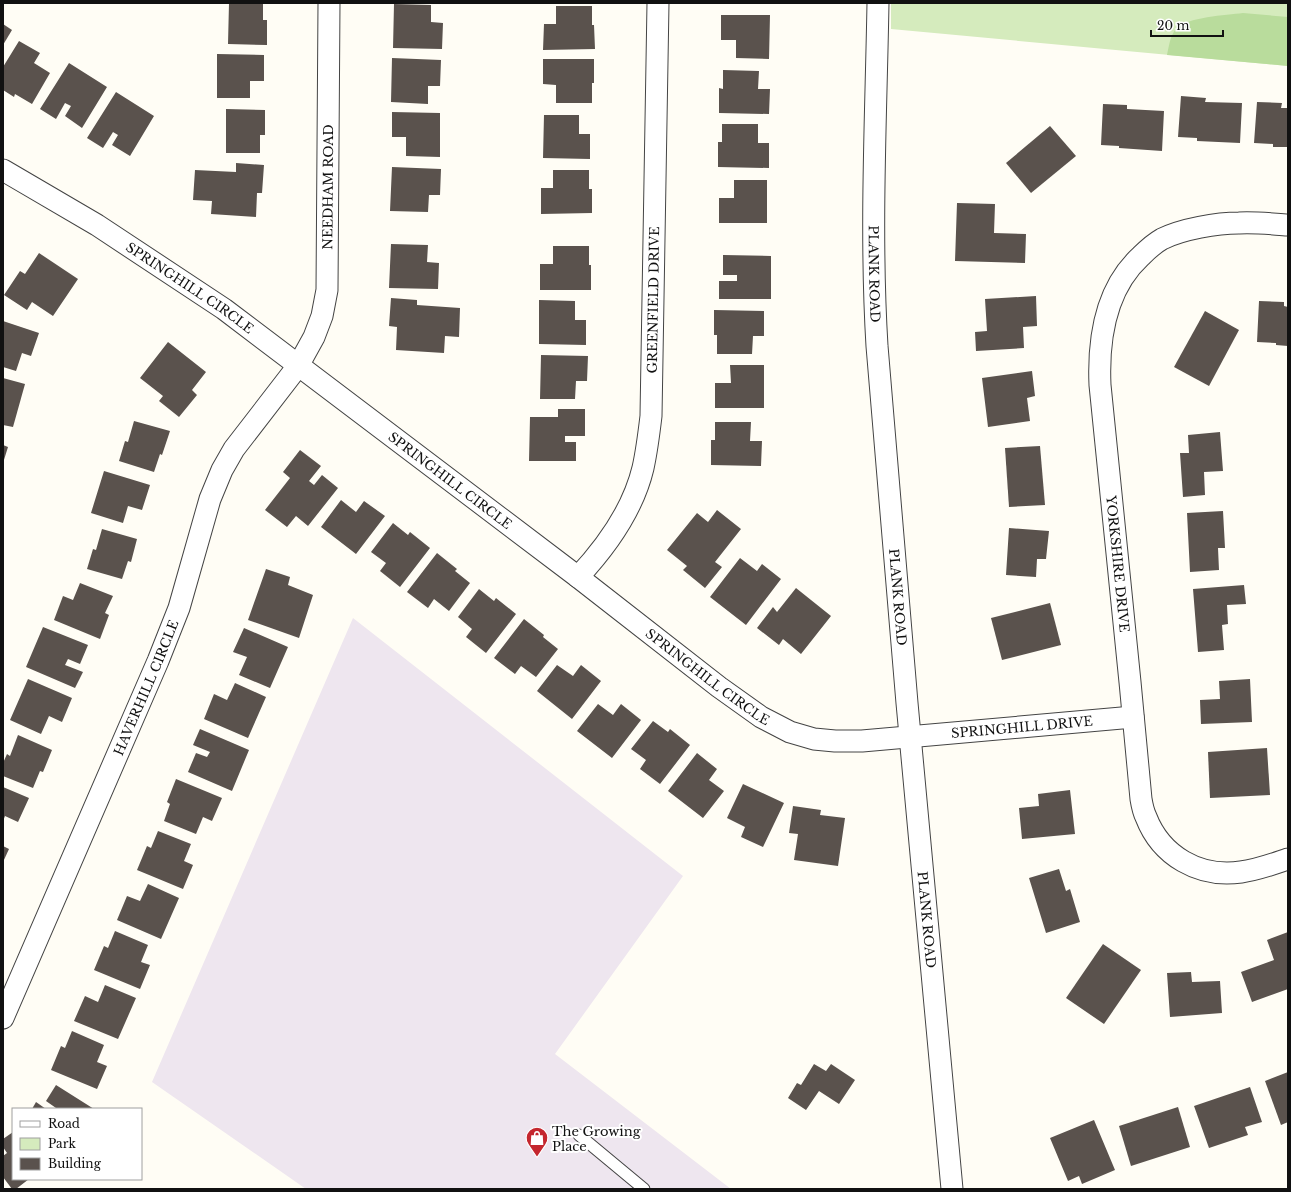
<svg xmlns="http://www.w3.org/2000/svg" width="1291" height="1192" font-family="'Libre Baskerville',serif">
  <style>
    .industrial { fill: #eee6ef }
    .green { fill: #d5ebbd }
    .forest { fill: #b9dc9c }
    .building { fill: #5a524d }
    .lines { fill: none; stroke-linecap: round; stroke-linejoin: round }
    .lane-casing { stroke: #444; stroke-width: 13 }
    .street-casing { stroke: #444; stroke-width: 23 }
    .lane { stroke: #fff; stroke-width: 11 }
    .street { stroke: #fff; stroke-width: 21 }
    .labels { text-anchor: middle; stroke-width: 4; stroke-linejoin: round; paint-order: stroke }
    .street-label { font-size: 13px; fill: #111; stroke: #fff }
    .poi-label { font-size: 13px; fill: #111; stroke: #fff; text-anchor: start }
  </style>
  <rect width="100%" height="100%" fill="#fffdf5"/>
  <!-- industrial -->
  <polygon class="industrial" points="353,618 683,876 555,1054 731,1189 306,1189 152,1082"/>
  <!-- green -->
  <polygon class="green" points="891,3 1288,3 1288,66 891,29"/>
  <!-- forest -->
  <path class="forest" d="M1243,13L1288,17V66L1167,55C1169,46 1170,36 1176,29C1187,17 1226,15 1243,13Z"/>
  <!-- building -->
  <g class="building">
    <polygon points="229,3 263,3 263,20 267,20 267,45 228,44"/>
    <polygon points="394,4 431,5 431,22 443,23 442,49 393,48"/>
    <polygon points="556,6 592,6 592,25 594,25 595,49 543,50 544,24 556,24"/>
    <polygon points="721,15 770,15 769,59 736,58 736,40 721,40"/>
    <polygon points="3,24 12,30 3,45"/>
    <polygon points="19,41 40,53 34,63 50,73 32,104 15,94 14,97 3,90 3,67"/>
    <polygon points="217,54 264,55 264,81 250,81 250,98 217,98"/>
    <polygon points="392,58 441,60 440,86 428,86 428,104 391,102"/>
    <polygon points="543,59 594,59 594,83 592,83 592,103 556,103 556,85 543,84"/>
    <polygon points="69,63 107,87 82,128 65,116 71,106 65,103 56,119 40,109"/>
    <polygon points="723,70 759,71 758,89 770,89 769,114 719,113 719,88 723,89"/>
    <polygon points="116,92 154,116 130,156 112,145 118,135 113,132 103,148 87,138"/>
    <polygon points="1181,96 1206,98 1205,102 1242,103 1240,143 1197,141 1197,138 1178,137"/>
    <polygon points="1257,102 1282,103 1281,108 1288,108 1288,147 1273,147 1273,144 1254,143"/>
    <polygon points="1103,104 1127,105 1127,109 1164,111 1162,151 1119,148 1119,146 1101,145"/>
    <polygon points="226,109 265,110 265,135 260,135 260,153 226,153"/>
    <polygon points="392,112 440,113 440,157 406,156 406,137 392,137"/>
    <polygon points="544,115 579,115 579,134 590,134 590,159 543,158"/>
    <polygon points="722,124 758,124 758,143 769,143 769,168 718,167 718,142 722,142"/>
    <polygon points="1050,126 1076,156 1031,193 1006,163"/>
    <polygon points="236,163 264,165 262,193 257,193 256,217 211,214 212,201 193,200 195,170 236,172"/>
    <polygon points="392,167 441,169 440,195 429,195 428,212 390,211"/>
    <polygon points="553,170 589,170 589,189 592,189 592,213 541,214 541,188 553,188"/>
    <polygon points="734,180 767,180 767,223 719,223 719,198 734,198"/>
    <polygon points="957,203 995,204 994,233 1026,234 1025,263 955,261"/>
    <polygon points="391,244 428,245 427,262 439,263 438,289 389,288"/>
    <polygon points="553,246 589,246 589,265 591,265 591,290 540,290 540,264 553,264"/>
    <polygon points="39,253 78,279 53,316 32,302 27,310 4,295 20,271 25,274"/>
    <polygon points="723,255 771,256 771,299 719,299 719,281 737,281 737,275 723,275"/>
    <polygon points="1036,296 1037,326 1023,327 1024,348 976,351 975,332 987,331 985,299"/>
    <polygon points="391,298 417,300 417,305 460,308 459,337 445,336 444,353 396,350 397,327 389,326"/>
    <polygon points="539,300 575,301 575,320 586,320 586,345 539,344"/>
    <polygon points="1259,301 1284,302 1284,306 1288,307 1288,346 1276,345 1276,343 1257,342"/>
    <polygon points="714,310 764,311 764,336 753,336 752,354 717,354 717,335 714,335"/>
    <polygon points="1205,311 1239,330 1209,386 1174,367"/>
    <polygon points="3,321 39,333 31,356 22,353 16,371 3,367"/>
    <polygon points="168,342 206,372 192,390 197,395 179,417 159,401 163,396 140,378"/>
    <polygon points="541,355 588,356 587,381 576,381 575,399 540,399"/>
    <polygon points="730,365 764,365 764,408 715,408 715,383 731,383"/>
    <polygon points="1032,371 1035,396 1027,398 1030,421 988,427 982,378"/>
    <polygon points="3,378 25,384 13,427 3,425"/>
    <polygon points="558,409 585,409 585,436 565,436 565,442 576,442 576,461 529,461 530,417 558,417"/>
    <polygon points="134,421 170,431 162,455 160,454 154,472 119,461 125,441 128,442"/>
    <polygon points="715,422 751,422 750,441 762,441 761,466 711,465 711,440 715,440"/>
    <polygon points="1220,432 1223,471 1204,472 1205,495 1183,497 1180,453 1189,453 1188,435"/>
    <polygon points="3,445 8,447 3,463"/>
    <polygon points="1040,446 1045,505 1009,507 1005,448"/>
    <polygon points="300,450 321,466 309,481 314,485 322,475 338,488 308,526 296,516 287,527 265,510 290,478 283,472"/>
    <polygon points="104,471 150,485 142,510 128,506 123,523 91,513"/>
    <polygon points="341,500 356,512 364,501 385,516 356,554 321,527"/>
    <polygon points="717,510 741,529 715,562 722,567 705,588 683,570 687,566 667,550 697,513 708,522"/>
    <polygon points="1223,511 1225,548 1218,548 1219,570 1190,572 1187,513"/>
    <polygon points="393,523 408,535 410,532 430,548 400,587 380,571 386,563 371,552"/>
    <polygon points="1009,528 1049,531 1046,559 1037,559 1036,577 1006,575"/>
    <polygon points="102,529 137,539 131,562 128,561 122,579 87,569 93,549 96,550"/>
    <polygon points="437,553 457,569 455,571 470,583 449,611 434,599 428,608 407,592"/>
    <polygon points="740,558 757,571 762,564 781,579 746,625 710,597"/>
    <polygon points="266,569 290,577 288,585 313,595 299,638 248,620"/>
    <polygon points="80,583 113,596 105,613 109,615 100,639 54,620 63,596 73,600"/>
    <polygon points="1244,585 1246,604 1227,605 1228,624 1222,625 1224,650 1198,652 1193,589"/>
    <polygon points="796,588 831,616 801,654 783,639 779,645 757,628 773,607 777,612"/>
    <polygon points="479,589 494,601 496,598 516,614 486,653 466,637 472,629 458,617"/>
    <polygon points="1050,603 1061,645 1002,660 991,618"/>
    <polygon points="524,619 544,635 543,637 558,649 536,677 521,666 515,674 494,658"/>
    <polygon points="43,627 88,645 80,664 68,659 65,665 83,672 75,688 26,667"/>
    <polygon points="244,628 288,647 270,688 239,675 247,657 233,652"/>
    <polygon points="557,665 573,676 581,665 601,681 572,719 537,691"/>
    <polygon points="28,679 72,698 62,722 49,716 41,734 10,720"/>
    <polygon points="1250,679 1252,722 1201,724 1200,700 1220,699 1219,681"/>
    <polygon points="235,683 266,697 248,738 204,719 214,694 227,700"/>
    <polygon points="598,704 613,715 621,704 641,720 612,758 577,731"/>
    <polygon points="653,721 668,732 670,729 690,745 660,784 640,769 646,760 631,749"/>
    <polygon points="200,729 249,750 232,791 188,772 196,753 207,757 210,752 193,745"/>
    <polygon points="18,735 52,750 43,772 40,771 33,788 3,776 3,763 7,754 10,756"/>
    <polygon points="1267,748 1270,795 1210,798 1208,752"/>
    <polygon points="697,753 717,769 709,780 724,791 703,818 668,791"/>
    <polygon points="176,779 222,798 212,821 203,817 196,834 164,821 170,804 167,802"/>
    <polygon points="743,784 784,803 763,847 741,837 745,827 727,818"/>
    <polygon points="3,787 29,798 18,822 5,816 3,821"/>
    <polygon points="1070,790 1075,834 1022,839 1019,808 1039,806 1038,794"/>
    <polygon points="793,806 821,810 820,815 845,818 838,866 794,860 798,834 789,833"/>
    <polygon points="158,831 191,844 184,861 193,865 183,889 137,870 147,846 151,848"/>
    <polygon points="3,846 9,849 3,862"/>
    <polygon points="1059,869 1066,891 1070,889 1080,922 1046,933 1029,878"/>
    <polygon points="148,884 179,898 161,939 117,920 127,896 140,901"/>
    <polygon points="115,931 148,945 141,962 150,965 140,989 94,970 104,946 108,948"/>
    <polygon points="1288,932 1288,989 1252,1002 1241,972 1274,960 1267,940"/>
    <polygon points="1103,944 1141,970 1104,1024 1066,998"/>
    <polygon points="1191,972 1192,982 1220,981 1222,1013 1170,1017 1167,973"/>
    <polygon points="105,985 136,998 118,1039 74,1021 85,996 98,1002"/>
    <polygon points="72,1031 104,1045 97,1062 107,1066 97,1089 51,1070 61,1046 65,1048"/>
    <polygon points="814,1064 826,1071 831,1064 855,1080 839,1104 819,1091 806,1110 788,1098 797,1083 801,1085"/>
    <polygon points="1288,1072 1288,1122 1281,1125 1265,1081"/>
    <polygon points="56,1085 94,1109 55,1109 56,1108 46,1101"/>
    <polygon points="1250,1087 1262,1122 1245,1127 1248,1135 1209,1148 1194,1106"/>
    <polygon points="36,1102 46,1109 32,1109"/>
    <polygon points="1178,1107 1190,1147 1131,1166 1119,1126"/>
    <polygon points="1094,1120 1115,1170 1082,1184 1079,1176 1068,1181 1050,1138"/>
    <polygon points="13,1132 13,1179 29,1179 16,1189 12,1189 3,1177 3,1156 7,1153 3,1147 3,1139"/>
  </g>
  <g class="lines">
    <!-- lane casing -->
    <g class="lane-casing">
      <polyline id="lane" points="579,1135 644,1189"/>
    </g>
    <!-- street casing -->
    <g class="street-casing">
      <g id="street">
        <path id="s1" d="M878,3C876,117 870,232 877,346L907,703L952,1189"/>
        <path id="s2" d="M3,170L97,225L224,309L578,577L719,687L761,717L790,732L814,739L835,741H862L1133,717"/>
        <path id="s3" d="M1288,225C1272,224 1255,222 1239,223C1217,223 1182,229 1162,239C1155,243 1147,250 1141,256C1105,289 1098,339 1100,385L1130,682L1141,799C1142,805 1143,811 1146,817C1161,856 1199,878 1241,872C1257,870 1273,864 1288,859"/>
        <path id="s4" d="M578,577C607,546 633,510 643,468C647,450 649,433 651,416L658,3"/>
        <path id="s5" d="M3,1018L158,661L179,608L210,499L222,470L234,449L298,366L314,337L322,316L327,290L329,3"/>
      </g>
    </g>
    <!-- lane -->
    <use href="#lane" class="lane"/>
    <!-- street -->
    <use href="#street" class="street"/>
  </g>
  <!-- icons -->
  <defs>
    <g id="shop-pin" transform="scale(1.15)"><path d="M0 17L-7.5 6A9.5 9.5 0 1 1 7.5 6Z" fill="#c4262e" stroke="#fff"/><path d="M-5-2.5h2.3a2.7 3.5 0 0 1 5.4 0H5L5.5 6h-11ZM-1.5-2.5h3a1.5 2.3 0 0 0-3 0Z" fill="#fff"/></g>
  </defs>
  <g fill-rule="evenodd">
    <use href="#shop-pin" x="537" y="1138"/>
  </g>
  <g class="labels">
    <!-- street labels -->
    <g class="street-label">
      <text dy="5" stroke="none"><textPath href="#s5" startOffset="905">NEEDHAM ROAD</textPath></text>
      <text dy="5" stroke="none"><textPath href="#s1" startOffset="271">PLANK ROAD</textPath></text>
      <text dy="5" stroke="none"><textPath href="#s2" startOffset="221">SPRINGHILL CIRCLE</textPath></text>
      <text dy="5" stroke="none"><textPath href="#s4" startOffset="297">GREENFIELD DRIVE</textPath></text>
      <text dy="5" stroke="none"><textPath href="#s2" startOffset="545">SPRINGHILL CIRCLE</textPath></text>
      <text dy="5" stroke="none"><textPath href="#s3" startOffset="475">YORKSHIRE DRIVE</textPath></text>
      <text dy="5" stroke="none"><textPath href="#s1" startOffset="595">PLANK ROAD</textPath></text>
      <text dy="5" stroke="none"><textPath href="#s2" startOffset="869">SPRINGHILL CIRCLE</textPath></text>
      <text dy="5" stroke="none"><textPath href="#s5" startOffset="360">HAVERHILL CIRCLE</textPath></text>
      <text dy="5" stroke="none"><textPath href="#s2" startOffset="1202">SPRINGHILL DRIVE</textPath></text>
      <text dy="5" stroke="none"><textPath href="#s1" startOffset="919">PLANK ROAD</textPath></text>
    </g>
    <!-- poi labels -->
    <g class="poi-label">
      <text x="552" y="1136">The Growing<tspan x="552" dy="15">Place</tspan></text>
    </g>
  </g>
  <!-- border -->
  <rect width="1291" height="1192" fill="none" stroke="#111111" stroke-width="8"/>
  <!-- legend -->
  <rect x="12" y="1108" width="130" height="72" fill="#ffffff" stroke="#a0a0a0"/>
  <rect x="20" y="1121" width="20" height="6" fill="#ffffff" stroke="#a0a0a0"/>
  <text x="48" y="1128" font-size="12" fill="#111111">Road</text>
  <rect x="20" y="1138" width="20" height="12" fill="#d5ebbd" stroke="#a0a0a0"/>
  <text x="48" y="1148" font-size="12" fill="#111111">Park</text>
  <rect x="20" y="1158" width="20" height="12" fill="#5a524d" stroke="#a0a0a0"/>
  <text x="48" y="1168" font-size="12" fill="#111111">Building</text>
  <!-- scale -->
  <path d="M1151 30v6h72v-6" fill="none" stroke="#111111" stroke-width="2"/>
  <text x="1157" y="30" font-size="12" fill="#111111" stroke="#ffffff" stroke-width="3" paint-order="stroke">20 m</text>
</svg>
